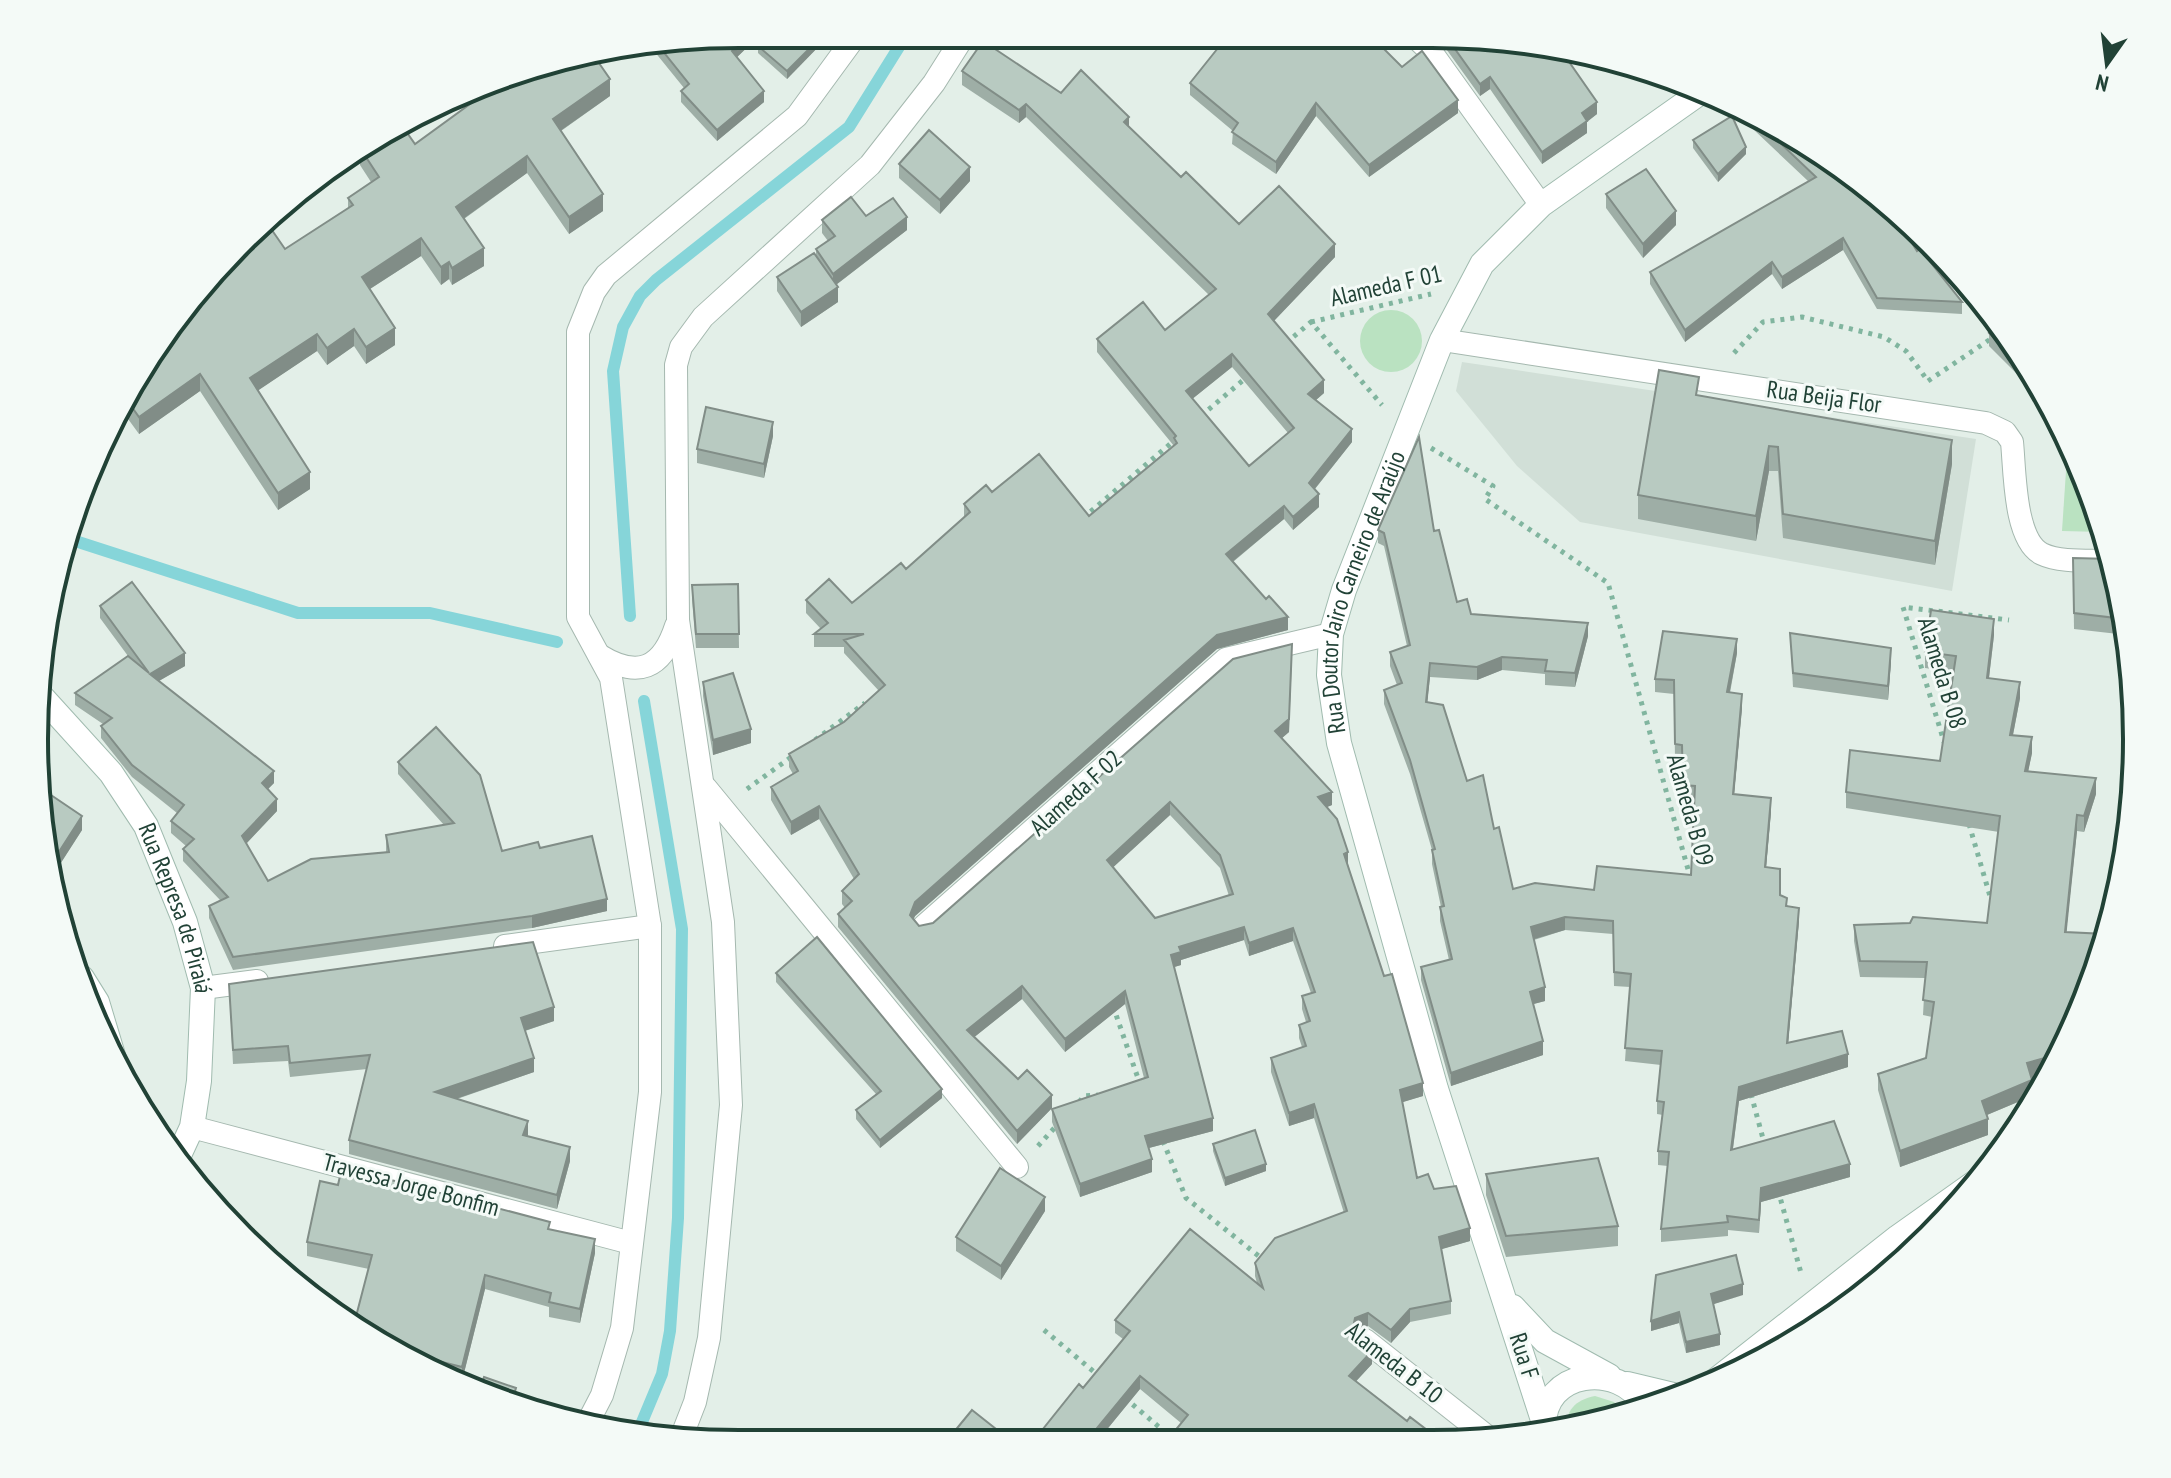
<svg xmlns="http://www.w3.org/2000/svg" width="2171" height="1478" font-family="'PT Sans Narrow',sans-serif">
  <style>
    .built { fill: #d1dfd7 }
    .green { fill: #bae2c1 }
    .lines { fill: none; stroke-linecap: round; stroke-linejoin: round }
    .stream { stroke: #86d5d9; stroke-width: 12 }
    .lane-casing { stroke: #a5b8af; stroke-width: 24 }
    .secondary-casing { stroke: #a0bbaf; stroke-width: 26 }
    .path { stroke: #81b59f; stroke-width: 5; stroke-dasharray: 4 6; stroke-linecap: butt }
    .lane { stroke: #fff; stroke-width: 22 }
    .secondary { stroke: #fff; stroke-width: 24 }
    .wall { fill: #9eaea6; fill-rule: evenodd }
    .shaded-wall { fill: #818d87 }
    .building { fill: #b8cac1; stroke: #818d87; stroke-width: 2; fill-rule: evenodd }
    .labels { text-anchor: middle; stroke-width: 6; stroke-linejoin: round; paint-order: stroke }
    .street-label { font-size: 24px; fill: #214236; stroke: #f4faf7 }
    .rim { fill: none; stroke: #214236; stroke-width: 4 }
  </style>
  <rect width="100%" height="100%" fill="#e3efe8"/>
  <!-- built -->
  <polygon class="built" points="1462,362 1976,439 1952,591 1580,522 1517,466 1456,391"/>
  <!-- green -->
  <g class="green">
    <circle cx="1391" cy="341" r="31"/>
    <polygon points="2068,441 2084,470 2102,532 2062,531"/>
    <path d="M1595,1396L1614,1402L1623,1412L1565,1431C1566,1410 1575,1400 1595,1396Z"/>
  </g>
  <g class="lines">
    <!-- stream -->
    <g class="stream">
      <polyline points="69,539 298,613 430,613 557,642"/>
      <polyline points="630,616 613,371 623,327 640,296 656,280 849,127 907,34"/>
      <polyline points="637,1434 662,1374 670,1331 678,1218 682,929 644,701"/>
    </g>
    <!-- lane casing -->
    <g class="lane-casing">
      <g id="lane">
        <polyline points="1412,34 1432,53 1541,205"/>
        <path d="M1442,340L1986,423L2005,432L2012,442C2015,471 2014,540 2042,554C2061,563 2090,560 2111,561"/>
        <path d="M599,655C638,679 662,669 676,626"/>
        <polyline points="706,788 1017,1167"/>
        <polyline points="924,926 1226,659 1331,634"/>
        <polyline points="505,946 650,926"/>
        <polyline points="203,988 257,981"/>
        <polyline points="192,1127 631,1243"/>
        <polyline points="1365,1340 1489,1438"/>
        <polyline points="586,1426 602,1395 622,1328 650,1092 650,926 611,678 578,617 578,332 594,292 606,275 797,116 857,34"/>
        <polyline points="681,1438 695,1402 709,1338 731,1105 723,922 678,620 676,365 681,347 703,317 870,165 934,83 965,34"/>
      </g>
    </g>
    <!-- secondary casing -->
    <g class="secondary-casing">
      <g id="secondary">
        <path id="s1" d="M42,697L111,773L146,826L185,922L203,988L199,1081L192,1127L180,1153"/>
        <polyline points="82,978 97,1002 115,1062"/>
        <polyline points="1513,1307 1545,1341 1609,1376"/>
        <polyline points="1715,1381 1898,1237 1977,1181"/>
        <polyline points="1627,1384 1673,1395"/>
        <path id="s2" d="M1543,1420L1436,1089L1339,743L1329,675L1331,634L1344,590L1442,340L1482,264L1541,205L1701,92"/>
        <path d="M1544,1427C1542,1370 1619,1361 1644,1405"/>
      </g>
    </g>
    <!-- path -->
    <g class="path">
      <polyline points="1311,322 1431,294"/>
      <polyline points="1286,343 1311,322 1382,405"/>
      <polyline points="1734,353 1763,322 1802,317 1884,337 1906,351 1928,381"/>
      <polyline points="1928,381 1992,338"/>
      <polyline points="1201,416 1248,376"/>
      <polyline points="1431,448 1493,486 1485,499 1608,583 1691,880"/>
      <polyline points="1083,518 1176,439"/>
      <polyline points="815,740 865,703"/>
      <polyline points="1945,745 1903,607 2009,620"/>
      <polyline points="747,789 794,755"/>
      <polyline points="1969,824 1992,903"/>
      <polyline points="1113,1006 1140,1084"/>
      <polyline points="1751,1094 1765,1146"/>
      <polyline points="1079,1102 1084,1096 1098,1095"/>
      <polyline points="1163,1141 1186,1198 1265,1261"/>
      <polyline points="1038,1146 1058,1124"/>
      <polyline points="1778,1190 1801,1273"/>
      <polyline points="1044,1330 1099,1376"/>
      <polyline points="1125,1398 1179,1444"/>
    </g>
    <!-- lane -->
    <use href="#lane" class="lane"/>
    <!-- secondary -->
    <use href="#secondary" class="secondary"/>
  </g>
  <!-- wall -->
  <g class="wall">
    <polygon points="739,34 761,34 737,57 764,102 717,141 681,102 681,91 684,88 650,46"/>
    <polygon points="1208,34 1369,34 1402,67 1458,113 1369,177 1316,116 1276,174 1232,144 1233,131 1190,95 1190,83 1220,45"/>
    <polygon points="1444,35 1597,114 1587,121 1587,133 1542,164 1490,89 1480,96 1444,46"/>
    <polygon points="824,41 787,79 758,53 758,46"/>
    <polygon points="556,58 610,96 561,131 603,211 569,234 527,173 464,219 484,266 452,285 449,279 441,285 421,256 370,289 395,345 366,364 354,346 327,365 317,351 258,390 310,489 278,510 200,391 139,434 123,412 209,275 285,249 348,208 348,198 371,182 360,165 360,148 415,144 473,102 470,97"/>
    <polygon points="1633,69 1649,75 1642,81"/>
    <path d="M962,71L1061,93L1129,127L1181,177L1239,224L1335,257L1274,321L1324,393L1316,400L1352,442L1315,489L1319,507L1293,530L1284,519L1233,562L1288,630L1217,649L915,916L913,919L919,926L933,923L1292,658L1289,732L1282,738L1332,805L1326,807L1348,865L1423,1096L1402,1102L1417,1178L1434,1189L1470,1241L1441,1249L1451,1301V1314L1410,1322L1391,1343L1368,1326L1355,1331L1354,1334L1372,1364L1356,1381L1407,1421L1444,1443L1181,1423L1140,1389L1095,1444H1031L1083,1388L1123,1339L1115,1333V1320L1257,1283L1255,1276V1263L1344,1213L1314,1118L1289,1126L1271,1072V1058L1302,1047L1299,1038V1025L1306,1022L1302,1009V996L1311,993L1293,941L1249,956L1244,940L1181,960V965L1174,967L1213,1131L1149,1148L1152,1172L1080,1197L1052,1122V1109L1144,1078L1125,1004L1065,1052L1022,999L974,1037L1018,1079L1052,1108L1017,1144L838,927V914L845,908L842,904V891L854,879L819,819L791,835L771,800V787L793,774L789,767V754L844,722L879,691L844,653V647H814V634L821,629L806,613V600L852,603L906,569L964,518V504L992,492L1089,516L1174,446L1097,352V339L1165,330L1209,295L1026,117L1019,123L962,85ZM1232,367L1288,433L1249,466L1192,399ZM1170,815L1220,868L1229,896L1155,918L1113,867Z"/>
    <polygon points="1753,117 1917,251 1962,302 1962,314 1877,309 1843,250 1782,289 1772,274 1685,342 1650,284 1650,272 1808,181 1753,129"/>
    <polygon points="1693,140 1746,154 1718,182 1693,148"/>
    <polygon points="899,164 970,181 940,214 899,178"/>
    <polygon points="1606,194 1676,225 1643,258 1606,208"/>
    <polygon points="866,216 907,230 836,285 838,302 801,327 777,291 777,277 816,255 816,249 828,241 822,233 822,220"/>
    <polygon points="1989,333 2018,348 2044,396 2039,396 1989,346"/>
    <polygon points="1699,395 1952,464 1935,565 1783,538 1778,471 1769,471 1756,541 1638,519 1638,495"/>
    <polygon points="773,436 764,478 697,463 697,449"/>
    <polygon points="1378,530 1434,531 1457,602 1471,614 1588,636 1575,687 1545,685 1545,674 1502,670 1477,680 1430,677 1427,703 1467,781 1494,829 1513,889 1594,890 1691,875 1695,799 1683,798 1682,758 1675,758 1674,694 1655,692 1655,679 1737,653 1730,693 1742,708 1734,794 1771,812 1766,867 1780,895 1799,921 1788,1043 1848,1067 1739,1101 1733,1149 1850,1177 1761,1202 1759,1233 1728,1230 1728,1236 1661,1242 1661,1229 1668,1166 1658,1165 1658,1151 1663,1115 1657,1114 1657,1101 1661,1065 1625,1061 1630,987 1614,986 1613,934 1565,930 1534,940 1545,1001 1533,1004 1543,1055 1451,1086 1421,980 1421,967 1449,960 1440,921 1440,907 1441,907 1432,864 1432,850 1410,774 1384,704 1384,690 1397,685 1390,666 1390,652 1407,646 1384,546 1378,543"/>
    <polygon points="2073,558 2111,570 2124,602 2127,635 2074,629"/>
    <polygon points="738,584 739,648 696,648 692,599 692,585"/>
    <polygon points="100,606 185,666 159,681 274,783 268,789 277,811 246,844 268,881 386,852 386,835 444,825 398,774 398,762 502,851 540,848 607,911 532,928 233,970 209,918 209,906 220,900 183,861 183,849 186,846 171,833 171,821 177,813 132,777 101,738 101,726 103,724 75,705 75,693 128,656 100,618"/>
    <polygon points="1790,633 1891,662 1888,700 1793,687"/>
    <polygon points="1994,635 1989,678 2020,698 2013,735 2032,753 2028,771 2096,794 2084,832 2077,831 2066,932 2049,1073 2032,1078 2032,1096 1987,1115 1988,1135 1900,1167 1878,1090 1878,1074 1926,1058 1932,1017 1923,1015 1925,978 1860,977 1854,941 1854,925 1987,923 1999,832 1846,808 1846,792 1940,761 1953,672 1925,668 1925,652"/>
    <polygon points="703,682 751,743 713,755 703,696"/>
    <polygon points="2137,739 2131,797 2123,796 2123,780"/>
    <polygon points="45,791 82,830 55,872 47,867"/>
    <polygon points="776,973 942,1098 880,1148 856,1119 856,1110 876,1094 776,982"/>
    <polygon points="229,984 554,1021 525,1031 534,1072 457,1099 527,1136 570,1161 557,1209 349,1154 349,1140 367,1069 290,1077 288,1061 233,1064"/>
    <polygon points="1213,1144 1266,1171 1225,1186 1213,1151"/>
    <polygon points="1486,1174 1618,1226 1618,1246 1506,1257 1486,1195"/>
    <polygon points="1045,1211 1001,1280 956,1251 956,1237"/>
    <polygon points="550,1230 595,1253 580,1323 549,1317 549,1307 485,1289 462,1381 444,1377 353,1328 369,1269 307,1256 307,1242"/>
    <polygon points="1743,1295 1713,1304 1720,1345 1686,1353 1679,1323 1651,1331 1651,1321"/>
  </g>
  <!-- shaded-wall -->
  <g class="shaded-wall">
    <polygon points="750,34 761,34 732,62 732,51"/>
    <polygon points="824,34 824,41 787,79 787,71"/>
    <polygon points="1642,72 1649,75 1642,81"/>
    <polygon points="1490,77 1490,89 1480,96 1480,84"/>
    <polygon points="610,79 610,96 553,136 553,119"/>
    <polygon points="764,91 764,102 717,141 717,130"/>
    <polygon points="1458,100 1458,113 1369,177 1369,165"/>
    <polygon points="1597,102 1597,114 1587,122 1587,133 1542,164 1542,152 1582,113"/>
    <polygon points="1316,103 1316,116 1276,174 1276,162"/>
    <polygon points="1026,104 1026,117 1019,123 1019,110"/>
    <polygon points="1129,117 1129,130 1124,122"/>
    <polygon points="1746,147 1746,154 1718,182 1718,174"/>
    <polygon points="527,156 527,173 456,224 456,207"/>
    <polygon points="970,167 970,181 940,214 940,200"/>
    <polygon points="603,194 603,211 569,234 569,217"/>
    <polygon points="1676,211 1676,225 1643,258 1643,244"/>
    <polygon points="907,217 907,230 833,287 833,274"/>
    <polygon points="421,238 421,256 362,294 362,277"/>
    <polygon points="1843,238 1843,250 1782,289 1782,277"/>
    <polygon points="1335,244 1335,257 1268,327 1268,314"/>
    <polygon points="484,248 484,266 452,285 452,268"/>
    <polygon points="449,262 449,279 441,285 441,267"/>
    <polygon points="1772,262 1772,274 1685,342 1685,330"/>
    <polygon points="838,287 838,302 801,327 801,312"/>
    <polygon points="395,328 395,345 366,364 366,347"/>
    <polygon points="354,329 354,346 327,365 327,348"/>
    <polygon points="317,334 317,351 250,396 250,378"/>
    <polygon points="1232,354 1232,367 1186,404 1186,391"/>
    <polygon points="200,374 200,391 139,434 139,417"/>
    <polygon points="1324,380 1324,393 1308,407 1308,394"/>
    <polygon points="773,422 773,436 764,478 764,464"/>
    <polygon points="1352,429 1352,442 1309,496 1309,483"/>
    <polygon points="111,440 111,454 87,471 102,446"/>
    <polygon points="1952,440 1952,464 1935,565 1935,541"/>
    <polygon points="1769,446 1769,471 1756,541 1756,516"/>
    <polygon points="310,472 310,489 278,510 278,493"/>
    <polygon points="1319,494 1319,507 1293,530 1293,517"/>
    <polygon points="1284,506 1284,519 1226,567 1226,554"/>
    <polygon points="1288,617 1288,630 1217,649 915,916 910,928 910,915 915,902 1217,635"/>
    <polygon points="1994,619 1994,635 1987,694 1987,678"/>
    <polygon points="1588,623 1588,636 1575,687 1575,673"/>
    <polygon points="1737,639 1737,653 1727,706 1727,692"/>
    <polygon points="1292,644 1289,732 1275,744 1275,731"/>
    <polygon points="1891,648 1891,662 1888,700 1888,686"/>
    <polygon points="185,653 185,666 150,686 150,674"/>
    <polygon points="1502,657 1502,670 1477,680 1477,667"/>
    <polygon points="1430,663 1430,677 1426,716 1426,702"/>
    <polygon points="2020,682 2020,698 2010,750 2010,735"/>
    <polygon points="1742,694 1742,708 1733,808 1733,794"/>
    <polygon points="751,729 751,743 713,755 713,740"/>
    <polygon points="2032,737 2032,753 2025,787 2025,771"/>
    <polygon points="274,771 274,783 262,795 262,783"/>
    <polygon points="2096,778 2096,794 2084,832 2084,816"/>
    <polygon points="1332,792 1332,805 1318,811 1318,797"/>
    <polygon points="1771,798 1771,812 1765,880 1765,867"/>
    <polygon points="277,799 277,811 242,848 242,836"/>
    <polygon points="1170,802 1170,815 1107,873 1107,860"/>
    <polygon points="819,806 819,819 791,835 791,822"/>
    <polygon points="2077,815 2077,831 2065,948 2065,932"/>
    <polygon points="82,816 82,830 55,872 55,858"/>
    <polygon points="1348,852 1348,865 1344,854"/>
    <polygon points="607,899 607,911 532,928 532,916"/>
    <polygon points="1799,908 1799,921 1787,1057 1787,1043"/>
    <polygon points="1565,917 1565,930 1531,940 1531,927"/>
    <polygon points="1244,927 1244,940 1181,960 1181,965 1171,968 1171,955 1179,947"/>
    <polygon points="1293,928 1293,941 1249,956 1249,943"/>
    <polygon points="1022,986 1022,999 967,1043 967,1030"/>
    <polygon points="1545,987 1545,1001 1530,1005 1530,992"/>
    <polygon points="1125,991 1125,1004 1065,1052 1065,1039"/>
    <polygon points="554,1007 554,1021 521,1032 521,1018"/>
    <polygon points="1543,1041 1543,1055 1451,1086 1451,1073"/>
    <polygon points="1848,1054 1848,1067 1739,1101 1731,1163 1731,1150 1739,1087"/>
    <polygon points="2059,1054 2049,1073 2027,1079 2027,1063"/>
    <polygon points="534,1058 534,1072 435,1106 435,1092"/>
    <polygon points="2032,1080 2032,1096 1982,1117 1982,1101"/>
    <polygon points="1423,1083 1423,1096 1400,1103 1400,1090"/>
    <polygon points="942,1089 942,1098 880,1148 880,1140"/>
    <polygon points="1052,1095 1052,1108 1017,1144 1017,1131"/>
    <polygon points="1314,1104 1314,1118 1289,1126 1289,1113"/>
    <polygon points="1213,1118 1213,1131 1145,1149 1145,1136"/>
    <polygon points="1988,1119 1988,1135 1900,1167 1900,1151"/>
    <polygon points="528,1121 528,1135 523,1149 523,1135"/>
    <polygon points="570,1147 570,1161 557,1209 557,1195"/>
    <polygon points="1152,1159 1152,1172 1080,1197 1080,1184"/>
    <polygon points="1266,1164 1266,1171 1225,1186 1225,1178"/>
    <polygon points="1850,1164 1850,1177 1761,1202 1759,1233 1761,1188"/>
    <polygon points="1045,1197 1045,1211 1001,1280 1001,1266"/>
    <polygon points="1470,1228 1470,1241 1439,1250 1439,1237"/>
    <polygon points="595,1239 595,1253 580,1323 580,1309"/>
    <polygon points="485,1275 485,1289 462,1381 462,1367"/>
    <polygon points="1743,1284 1743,1295 1711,1305 1711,1294"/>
    <polygon points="1410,1309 1410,1322 1391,1343 1391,1330"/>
    <polygon points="1679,1312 1679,1323 1651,1331 1651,1321"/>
    <polygon points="1368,1313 1368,1326 1355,1331 1352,1346 1352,1333 1355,1318"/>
    <polygon points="1720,1334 1720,1345 1686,1353 1686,1342"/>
    <polygon points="1372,1351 1372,1364 1349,1389 1349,1376"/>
    <polygon points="1140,1376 1140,1389 1095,1444 1084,1444"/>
  </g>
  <!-- building -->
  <g class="building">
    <polygon points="739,34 750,34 732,51 764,91 717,130 681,91 689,84 658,45"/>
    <polygon points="770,34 824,34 787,71 758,46"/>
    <polygon points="1221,34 1369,34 1402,67 1422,51 1458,100 1369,165 1316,103 1276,162 1232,132 1238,123 1190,83 1226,38"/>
    <polygon points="1445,35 1558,46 1597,102 1582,113 1587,121 1542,152 1490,77 1480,84"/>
    <path d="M983,41L1061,93L1081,70L1129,117L1124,122L1181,177L1186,172L1239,224L1279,186L1335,244L1268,314L1324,380L1308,394L1352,429L1309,483L1319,494L1293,517L1284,506L1226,554L1266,599L1269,596L1288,617L1217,635L915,902L910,915L919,926L933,923L1233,659L1292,644L1289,719L1275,731L1332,792L1318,797L1337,819L1348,852L1344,854L1384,976L1392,974L1423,1083L1400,1090L1417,1178L1428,1174L1434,1189L1456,1186L1470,1228L1439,1237L1451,1301L1410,1309L1391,1330L1368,1313L1355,1318L1352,1333L1372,1351L1349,1376L1407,1421L1410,1417L1444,1443L1432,1444H1164L1188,1415L1140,1376L1084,1444H1031L1079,1384L1083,1388L1130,1331L1115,1320L1190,1229L1263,1288L1255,1263L1275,1238L1347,1211L1314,1104L1289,1113L1271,1058L1306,1046L1299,1025L1310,1021L1302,996L1315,992L1293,928L1249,943L1244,927L1179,947L1181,952L1171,955L1213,1118L1145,1136L1152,1159L1080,1184L1052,1109L1148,1077L1125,991L1065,1039L1022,986L967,1030L1018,1079L1027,1070L1052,1095L1017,1131L838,914L852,901L842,891L859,874L819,806L791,822L771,787L798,771L789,754L844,722L885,685L844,640L864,634H814L828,623L806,600L829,579L852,603L901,563L906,569L970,512L964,504L986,485L992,492L1039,454L1089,516L1177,443L1174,438L1176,436L1097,339L1143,302L1165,330L1216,289L1026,104L1019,110L962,71ZM1232,354L1294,428L1249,466L1186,391ZM1170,802L1220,855L1233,894L1155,918L1107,860Z"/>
    <polygon points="592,53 610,79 553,119 603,194 569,217 527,156 456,207 484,248 452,268 449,262 441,267 421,238 362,277 395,328 366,347 354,329 327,348 317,334 250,378 310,472 278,493 200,374 139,417 129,403 209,275 267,223 285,249 353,205 348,198 379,177 360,148 403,127 415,144 481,96 479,93 556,58"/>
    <polygon points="1755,115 1894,214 1917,251 1920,249 1962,302 1877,298 1843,238 1782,277 1772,262 1685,330 1650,272 1816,177 1753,117"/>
    <polygon points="1732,116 1746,147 1718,174 1693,140"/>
    <polygon points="929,130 970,167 940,200 899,164"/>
    <polygon points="1646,169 1676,211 1643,244 1606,194"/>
    <polygon points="851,197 866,216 893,198 907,217 833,274 816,249 835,236 822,220"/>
    <polygon points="814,253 838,287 801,312 777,277"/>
    <polygon points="2000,326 2018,348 2035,380 1989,333"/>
    <polygon points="1659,370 1699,377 1696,395 1952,440 1935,541 1783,514 1778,447 1769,446 1756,516 1638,495"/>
    <polygon points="706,407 773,422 764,464 697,449"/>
    <polygon points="1419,437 1434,531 1439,530 1457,602 1467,599 1471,614 1588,623 1575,673 1545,671 1547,660 1502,657 1477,667 1430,663 1426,702 1443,705 1467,781 1483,775 1494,829 1499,827 1513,889 1535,883 1594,890 1597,866 1691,875 1695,786 1683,785 1682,745 1675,744 1674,680 1655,679 1663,631 1737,639 1727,692 1742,694 1733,794 1771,798 1765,867 1780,869 1780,895 1787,898 1786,906 1799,908 1787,1043 1842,1031 1848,1054 1739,1087 1731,1150 1834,1121 1850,1164 1761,1188 1759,1220 1727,1216 1728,1222 1661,1229 1669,1152 1658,1151 1664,1102 1657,1101 1662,1051 1625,1048 1631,974 1614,972 1613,921 1565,917 1531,927 1545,987 1530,992 1543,1041 1451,1073 1421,967 1452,959 1440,907 1444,906 1432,850 1435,849 1410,760 1384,690 1402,683 1390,652 1410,645 1384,533 1378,530"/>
    <polygon points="2073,558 2111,559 2110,570 2114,571 2124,602 2125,619 2074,613"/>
    <polygon points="132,582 185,653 150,674 274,771 262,783 277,799 242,836 268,881 311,859 389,852 386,835 454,823 398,762 436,727 480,775 502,851 538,842 540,848 592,836 607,899 532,916 233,957 209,906 228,897 183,849 194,839 171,821 184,805 132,765 101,726 112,718 75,693 128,656 149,673 100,606"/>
    <polygon points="738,584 739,634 696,634 692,585"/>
    <polygon points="1931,610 1994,619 1987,678 2020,682 2010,735 2032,737 2025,771 2096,778 2084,816 2077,815 2065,932 2106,934 2083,1009 2059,1054 2027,1063 2032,1080 1982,1101 1988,1119 1900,1151 1878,1074 1926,1058 1934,1002 1923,1000 1927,962 1860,961 1854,925 1910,923 1913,917 1987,923 2000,816 1846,792 1850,750 1940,761 1956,656 1925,652"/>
    <polygon points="1790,633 1891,648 1888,686 1793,673"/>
    <polygon points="733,673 751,729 713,740 703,682"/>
    <polygon points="2128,734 2137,735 2133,782 2123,780"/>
    <polygon points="45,791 82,816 55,858 47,852"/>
    <polygon points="817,937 942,1089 880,1140 856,1110 881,1091 776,973"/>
    <polygon points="533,942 554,1007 521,1018 534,1058 435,1092 528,1121 523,1135 570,1147 557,1195 349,1140 370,1055 290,1063 288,1046 233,1050 229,984"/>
    <polygon points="1255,1130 1266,1164 1225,1178 1213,1144"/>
    <polygon points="1598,1158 1618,1226 1506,1236 1486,1174"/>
    <polygon points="342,1167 550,1222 548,1229 595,1239 580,1309 549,1302 551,1293 485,1275 462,1367 394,1350 353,1328 372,1255 307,1242 320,1181 338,1185"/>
    <polygon points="1000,1168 1045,1197 1001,1266 956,1237"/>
    <polygon points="1736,1255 1743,1284 1711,1294 1720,1334 1686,1342 1679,1312 1651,1321 1656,1275"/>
    <polygon points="484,1377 516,1388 514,1395 530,1401 528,1408 479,1393"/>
    <polygon points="972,1410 1015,1444 944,1444"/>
    <polygon points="1472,1429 1485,1439 1457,1442"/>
  </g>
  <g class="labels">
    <!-- street labels -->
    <g class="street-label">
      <text transform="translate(1386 286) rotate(-13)" y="8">Alameda F 01</text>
      <text transform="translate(1824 397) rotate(8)" y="8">Rua Beija Flor</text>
      <text dy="8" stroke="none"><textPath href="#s2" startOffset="864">Rua Doutor Jairo Carneiro de Araújo</textPath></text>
      <text transform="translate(1942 673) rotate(73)" y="8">Alameda B 08</text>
      <text transform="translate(1076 793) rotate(-42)" y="8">Alameda F 02</text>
      <text transform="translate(1690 810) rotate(74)" y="8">Alameda B 09</text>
      <text dy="8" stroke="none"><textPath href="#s1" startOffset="254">Rua Represa de Piraiá</textPath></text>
      <text transform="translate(411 1185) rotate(15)" y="8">Travessa Jorge Bonfim</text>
      <text transform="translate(1524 1356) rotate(72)" y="8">Rua F</text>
      <text transform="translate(1394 1363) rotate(38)" y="8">Alameda B 10</text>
    </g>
  </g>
  <!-- crop -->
  <path d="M0 0H2171V1478H0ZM739 48H1432A691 691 0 0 1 2123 739V739A691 691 0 0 1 1432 1430H739A691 691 0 0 1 48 739V739A691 691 0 0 1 739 48Z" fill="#f4faf7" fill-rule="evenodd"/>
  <path class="rim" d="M739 48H1432A691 691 0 0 1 2123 739V739A691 691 0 0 1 1432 1430H739A691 691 0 0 1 48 739V739A691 691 0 0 1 739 48Z"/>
  <!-- north arrow -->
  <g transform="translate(2107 64) rotate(194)" stroke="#f4faf7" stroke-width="6" paint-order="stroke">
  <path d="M0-6L14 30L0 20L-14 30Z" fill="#214236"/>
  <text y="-12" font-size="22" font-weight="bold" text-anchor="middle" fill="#214236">N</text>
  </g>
</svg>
